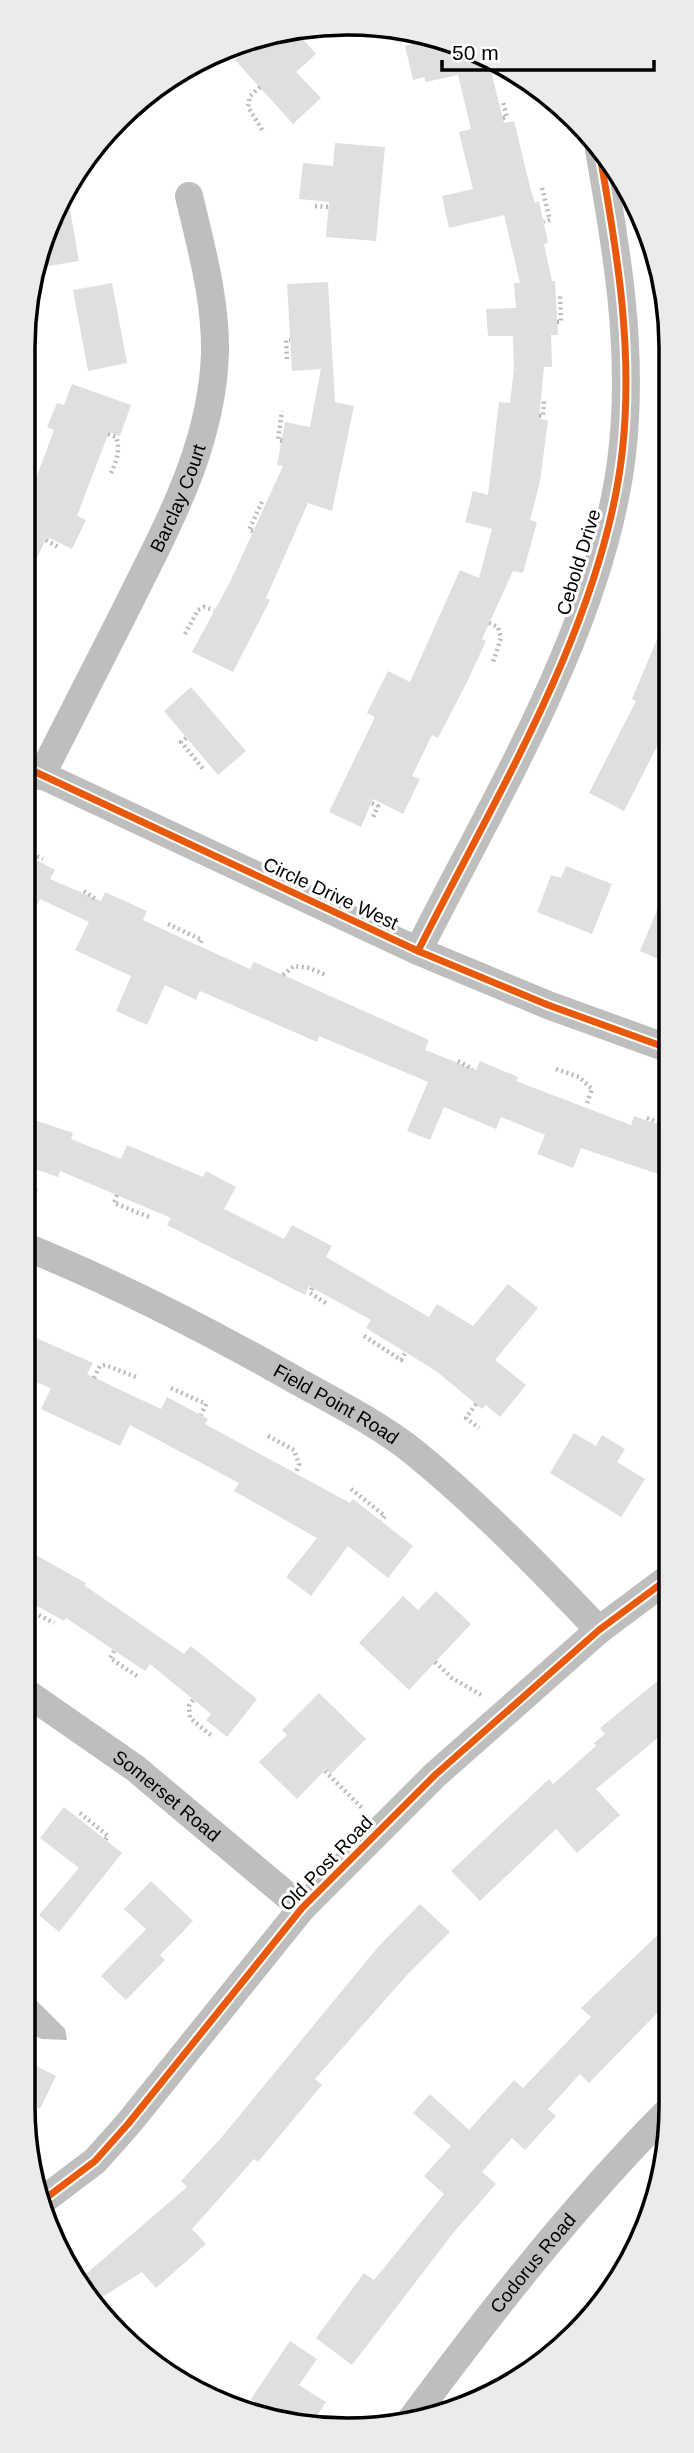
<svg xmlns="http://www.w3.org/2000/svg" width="694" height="2453" font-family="Arial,sans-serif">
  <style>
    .water { fill: #bfbfbf }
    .building { fill: #dfdfdf }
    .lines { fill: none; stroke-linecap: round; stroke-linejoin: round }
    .path { stroke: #b9b9b9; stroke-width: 4.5; stroke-dasharray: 2 3.5; stroke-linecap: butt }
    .street { stroke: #bebebe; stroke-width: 28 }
    .cycleway-casing { stroke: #fff; stroke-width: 11 }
    .cycleway { stroke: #e8590c; stroke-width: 7 }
    .labels { text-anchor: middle; stroke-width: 6; stroke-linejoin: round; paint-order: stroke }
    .street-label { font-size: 19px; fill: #000; stroke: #fff }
    .rim { fill: none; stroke: #000; stroke-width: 3.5 }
  </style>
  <rect width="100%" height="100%" fill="#fff"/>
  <!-- water -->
  <polygon class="water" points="23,1987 65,2029 67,2040 42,2039 23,2031"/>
  <!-- building -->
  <g class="building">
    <polygon points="283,29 294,29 316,54 296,72 321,98 293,124 235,60 259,39"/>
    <polygon points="414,30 487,55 504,123 514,121 530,187 535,203 539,201 548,243 544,244 552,281 555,281 558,335 551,335 552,367 544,367 539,419 548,420 540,482 530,520 537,522 523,573 513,571 482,639 486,641 467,682 438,738 432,735 412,776 420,779 403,814 373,799 361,827 329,812 375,717 367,713 388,671 410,682 460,570 479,578 492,529 465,522 473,491 488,495 499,402 510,403 514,368 513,336 488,336 486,309 516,308 514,283 520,283 504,215 449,228 442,196 473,189 459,132 471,129 458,75 426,82 424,77 413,80 405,46 417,43"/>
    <polygon points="335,143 385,147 376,241 326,237 329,202 299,199 303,163 333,166"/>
    <polygon points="67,192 79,261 36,268"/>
    <polygon points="328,282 335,402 354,406 332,511 308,503 266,598 270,600 233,672 192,652 231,580 283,466 277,465 285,422 310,427 321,369 292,371 287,284"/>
    <polygon points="112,283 127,363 88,371 73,290"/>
    <polygon points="72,384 131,405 120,436 109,432 77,516 86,520 72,549 47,537 28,576 28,500 54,430 47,427 57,403 64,405"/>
    <polygon points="668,613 668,725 624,811 589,793 636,701 632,699"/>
    <polygon points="191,687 246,751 218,775 164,711"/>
    <polygon points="27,855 55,870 50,879 101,901 105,892 147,911 143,920 199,946 250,969 254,962 429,1040 425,1050 476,1070 480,1061 518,1077 516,1081 631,1125 634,1116 667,1128 667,1177 581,1148 573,1168 537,1154 545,1135 501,1117 496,1129 444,1107 430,1140 407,1131 428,1082 319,1036 317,1042 200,991 196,1000 165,985 147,1025 116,1011 131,976 75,950 89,922 40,899 27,924"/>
    <polygon points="566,866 612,884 592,934 537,912 551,875 561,878"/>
    <polygon points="667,886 667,963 640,951"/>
    <polygon points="26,1117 73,1133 71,1139 121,1159 127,1145 203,1177 206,1171 236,1187 224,1209 284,1239 292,1225 332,1246 326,1257 429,1317 437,1304 473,1326 508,1284 538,1308 495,1360 526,1385 500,1417 486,1405 482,1409 436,1371 366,1328 371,1320 309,1286 305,1295 167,1225 171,1218 60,1171 58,1177 26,1166"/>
    <polygon points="25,1333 93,1363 87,1374 129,1394 161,1409 167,1397 208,1419 205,1424 350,1503 353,1499 413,1546 388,1578 348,1546 311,1596 286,1577 317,1538 234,1491 239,1483 130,1425 120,1446 41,1409 51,1388 25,1378"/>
    <polygon points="574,1433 596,1446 602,1435 625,1449 617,1462 645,1479 621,1517 550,1473"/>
    <polygon points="25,1549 86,1583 84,1585 184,1654 191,1646 257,1699 227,1737 206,1720 211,1714 150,1664 145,1671 66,1618 64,1621 24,1599"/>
    <polygon points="436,1591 471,1624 409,1690 359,1643 403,1596 418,1610"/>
    <polygon points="666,1674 666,1731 596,1789 620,1815 577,1853 556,1829 480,1901 451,1871 549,1779 553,1784 596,1746 594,1743 605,1734 600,1728"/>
    <polygon points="319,1693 366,1739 331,1774 326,1769 297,1799 259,1762 287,1735 282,1730"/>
    <polygon points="64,1807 122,1853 59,1932 39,1915 79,1868 40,1838"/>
    <polygon points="151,1881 193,1921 160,1955 165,1960 126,2000 101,1976 146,1929 124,1909"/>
    <polygon points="420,1904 450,1932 407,1975 315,2079 322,2085 258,2162 254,2159 192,2229 206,2244 156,2288 142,2272 93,2303 79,2280 187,2187 181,2181 221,2138 378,1947"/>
    <polygon points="666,1927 665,2005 589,2083 580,2074 548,2109 556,2116 525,2150 512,2138 482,2172 496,2184 454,2232 352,2365 316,2338 364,2273 374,2280 444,2194 424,2176 451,2146 413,2113 430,2094 469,2130 514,2080 523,2088 591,2017 581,2008"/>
    <polygon points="23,2059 56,2076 40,2109 23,2100"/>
    <polygon points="290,2341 317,2359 299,2385 326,2402 310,2426 277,2417 251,2399"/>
  </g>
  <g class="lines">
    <!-- path -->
    <g class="path">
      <polyline points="260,87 250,96 248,107 263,131"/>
      <polyline points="161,91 175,85 177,73"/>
      <polyline points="503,118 507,117 503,102"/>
      <polyline points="542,188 550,220 544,222"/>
      <polyline points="315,206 329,207"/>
      <polyline points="557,322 561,322 560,295"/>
      <polyline points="287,359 286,340 290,340"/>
      <polyline points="539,416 543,416 544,400"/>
      <path d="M108,434L116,437C121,451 116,462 110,475"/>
      <polyline points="282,441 278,440 282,411"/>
      <polyline points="253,531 249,530 262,502"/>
      <polyline points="46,540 58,547"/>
      <polyline points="489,623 498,627 501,638 493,662"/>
      <polyline points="185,634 198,610 204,607 214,610"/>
      <polyline points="186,738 181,742 204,770"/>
      <polyline points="372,803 378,806 373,817"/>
      <polyline points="27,852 43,859"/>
      <polyline points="84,891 97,900"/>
      <polyline points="168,924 202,940 199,946"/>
      <polyline points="283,975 294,966 309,968 326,975"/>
      <polyline points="458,1061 473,1069"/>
      <polyline points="556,1069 579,1077 592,1089 587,1103"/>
      <polyline points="647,1118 667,1126"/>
      <polyline points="26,1186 37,1191"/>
      <polyline points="117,1195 114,1203 149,1217"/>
      <polyline points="312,1288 310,1293 326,1303"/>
      <polyline points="364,1336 401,1360 406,1352"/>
      <polyline points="94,1378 100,1366 105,1365 136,1377"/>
      <polyline points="171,1388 206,1404 201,1415"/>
      <polyline points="476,1404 466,1418 479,1428"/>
      <polyline points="268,1436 294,1450 299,1464 296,1472"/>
      <polyline points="351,1489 385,1516 381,1521"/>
      <polyline points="34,1604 31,1611 54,1623"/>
      <polyline points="114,1651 110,1658 137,1676"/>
      <polyline points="435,1662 452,1678 483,1696"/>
      <polyline points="193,1700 189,1706 190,1718 212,1736"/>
      <polyline points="325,1771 364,1810"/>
      <polyline points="80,1813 108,1836 105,1840"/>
    </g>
    <!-- street -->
    <g class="street">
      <polyline points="27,768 418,951 548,1005 667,1048"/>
      <path id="s1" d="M41,776C70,719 99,662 128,605C168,524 212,446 215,353C216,300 201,247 189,196"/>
      <path d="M418,951C494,799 602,625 622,454C634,351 617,251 599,150"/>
      <path id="s2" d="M26,1247C120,1285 209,1331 297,1381C337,1403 380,1425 415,1453C481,1507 540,1568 599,1630"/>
      <path id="s3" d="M24,1691L135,1768L302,1908"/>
      <polyline points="42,2201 95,2161 128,2124 302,1908 435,1775 599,1630 666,1580"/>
      <path id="s4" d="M410,2421C489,2314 571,2209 665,2114"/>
    </g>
    <!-- cycleway casing -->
    <g class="cycleway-casing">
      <g id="cycleway">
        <polyline points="27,768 418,951 548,1005 667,1048"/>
        <path d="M418,951C494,799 602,625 622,454C634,351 617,251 599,150"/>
        <polyline points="42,2201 95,2161 128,2124 302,1908 435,1775 599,1630 666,1580"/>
      </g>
    </g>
    <!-- cycleway -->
    <use href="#cycleway" class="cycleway"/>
  </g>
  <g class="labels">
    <!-- street labels -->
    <g class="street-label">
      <text dy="7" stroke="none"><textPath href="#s1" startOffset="310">Barclay Court</textPath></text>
      <text transform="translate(578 562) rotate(-73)" y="7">Cebold Drive</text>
      <text transform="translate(331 893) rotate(25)" y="7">Circle Drive West</text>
      <text dy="7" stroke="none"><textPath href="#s2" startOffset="348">Field Point Road</textPath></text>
      <text dy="7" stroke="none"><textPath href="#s3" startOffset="177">Somerset Road</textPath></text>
      <text transform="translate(326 1863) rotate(-46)" y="7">Old Post Road</text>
      <text dy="7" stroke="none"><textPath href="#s4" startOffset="200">Codorus Road</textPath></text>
    </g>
  </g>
  <!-- crop -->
  <path d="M0 0H694V2453H0ZM347 35H347A312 312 0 0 1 659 347V2106A312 312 0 0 1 347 2418H347A312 312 0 0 1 35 2106V347A312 312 0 0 1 347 35Z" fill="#ebebeb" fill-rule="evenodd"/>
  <path class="rim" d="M347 35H347A312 312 0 0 1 659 347V2106A312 312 0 0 1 347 2418H347A312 312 0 0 1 35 2106V347A312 312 0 0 1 347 35Z"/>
  <!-- scale -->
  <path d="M442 60v10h212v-10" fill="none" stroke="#000000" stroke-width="3.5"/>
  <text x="452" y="60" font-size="21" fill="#000000" stroke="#ffffff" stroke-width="5" paint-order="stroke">50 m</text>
</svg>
